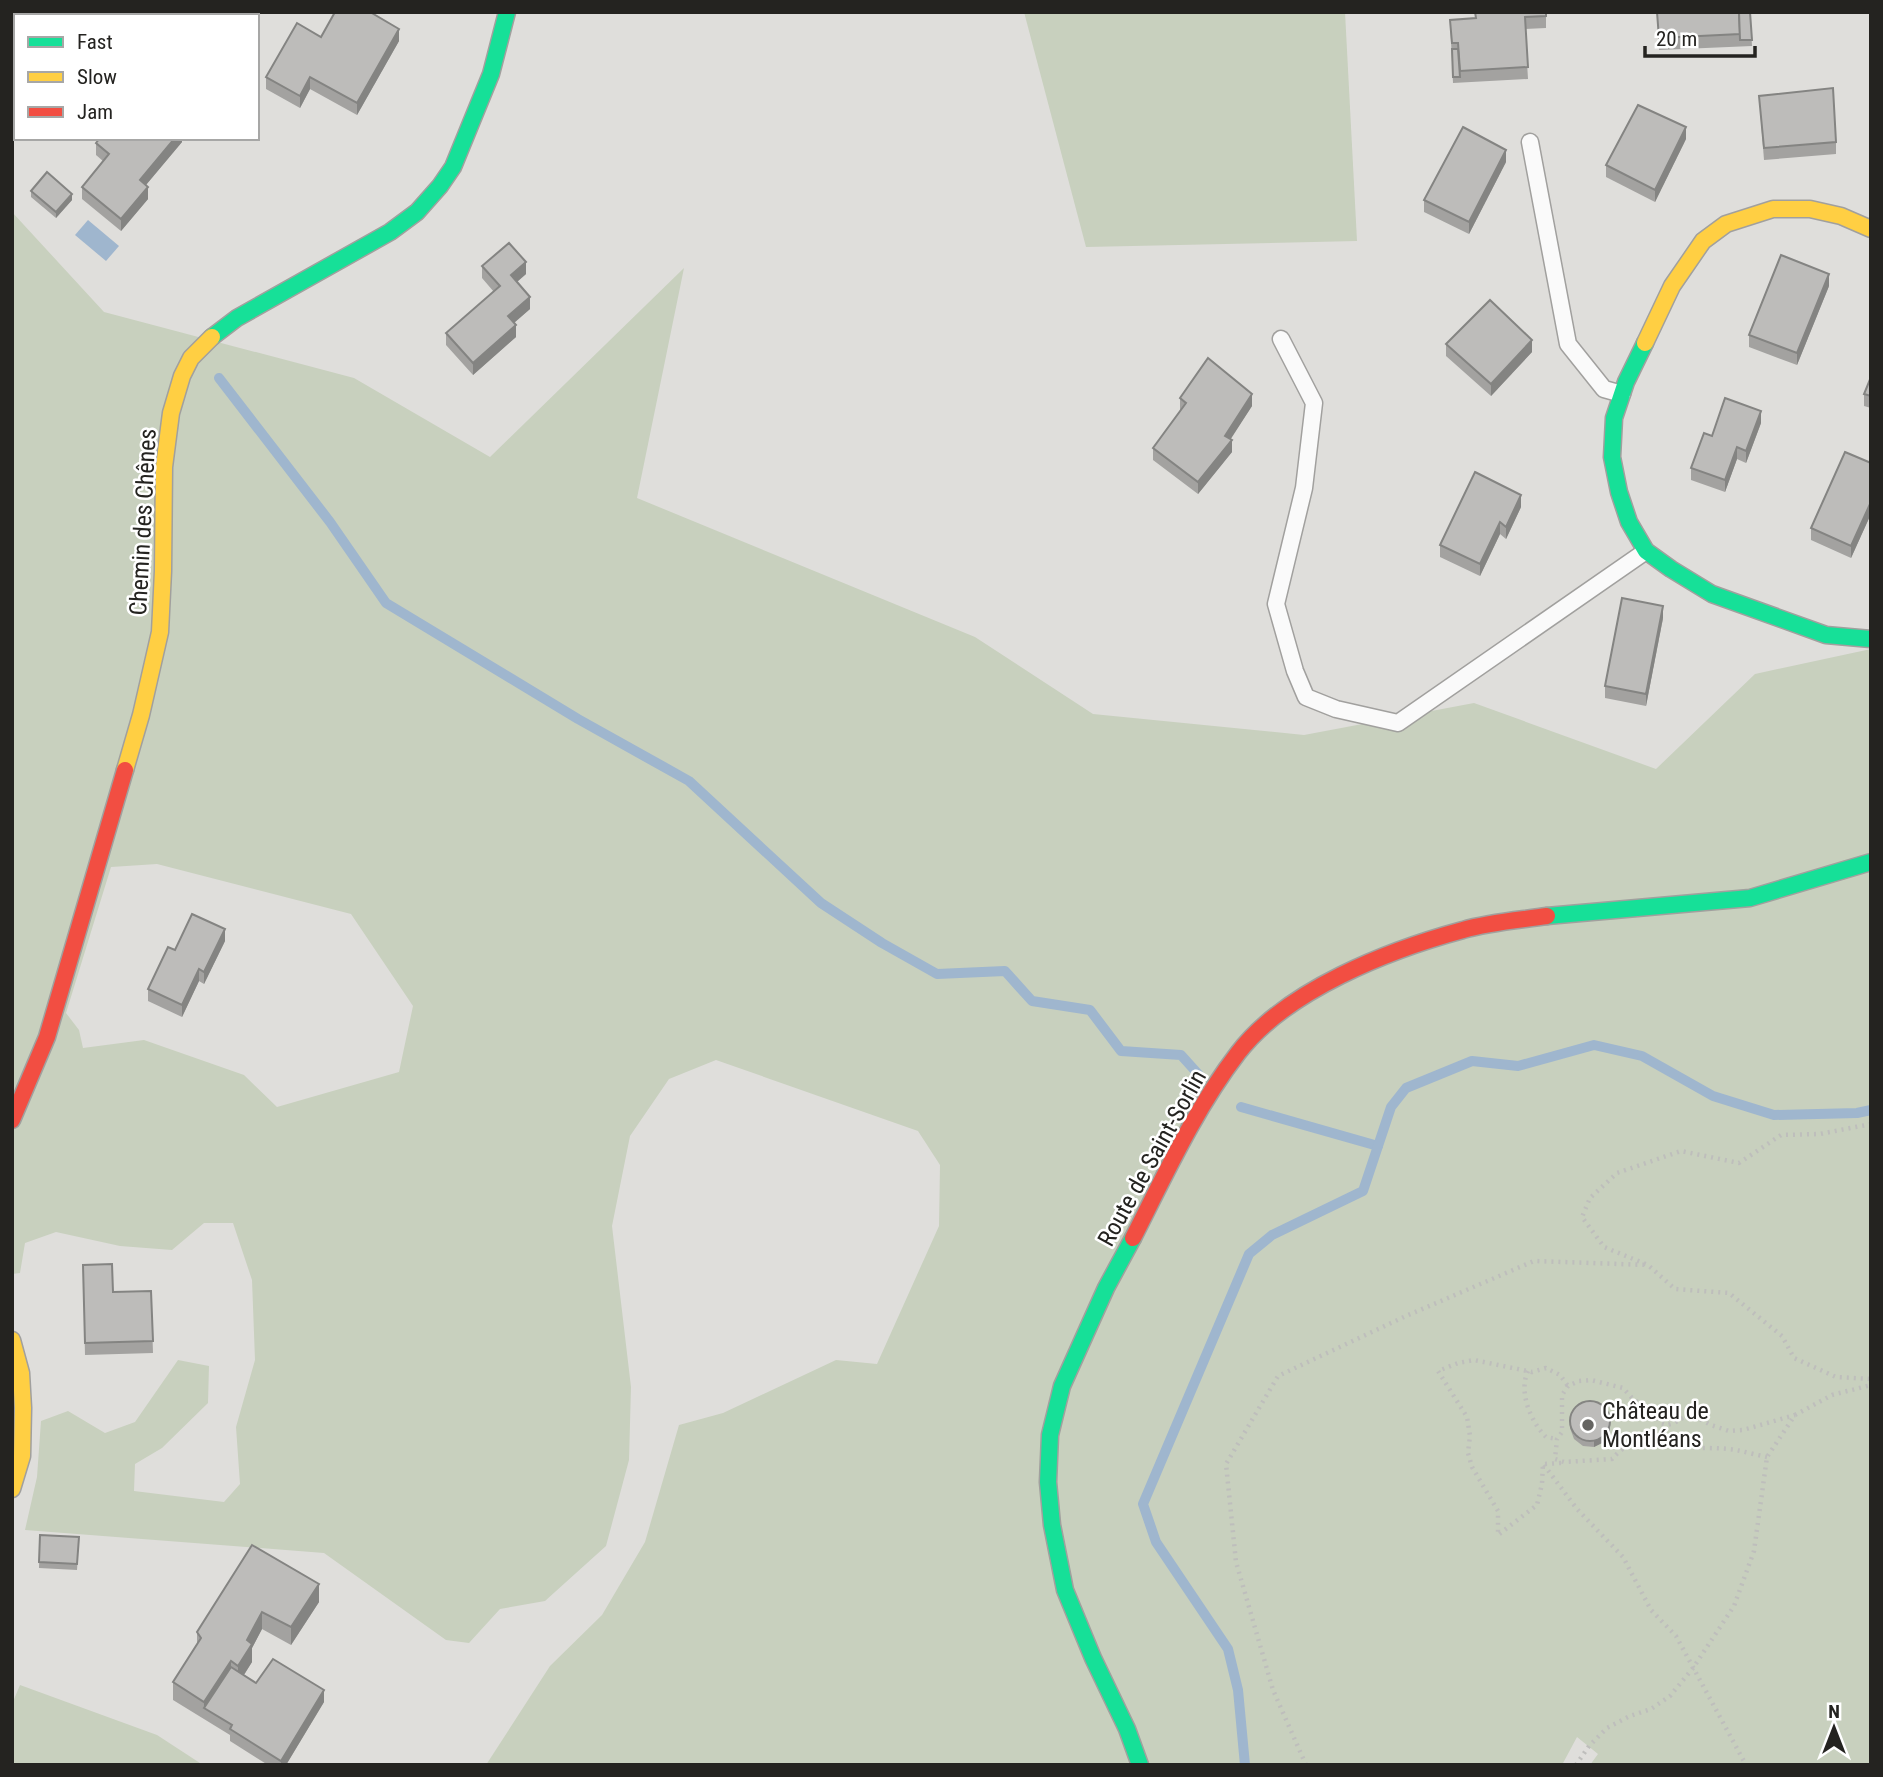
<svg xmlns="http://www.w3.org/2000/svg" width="1883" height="1777" font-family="'Roboto Condensed',sans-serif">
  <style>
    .green { fill: #c8d0be; fill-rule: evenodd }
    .water { fill: #9fb6ce }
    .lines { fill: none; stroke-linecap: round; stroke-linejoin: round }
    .stream { stroke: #9fb6ce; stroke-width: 10 }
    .lane-casing { stroke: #a1a09e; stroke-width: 19 }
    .fast-casing { stroke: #a1a09e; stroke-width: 19 }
    .slow-casing { stroke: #a1a09e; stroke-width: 19 }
    .jam-casing { stroke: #a1a09e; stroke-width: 19 }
    .path { stroke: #bebebc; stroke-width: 4.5; stroke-dasharray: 2 5; stroke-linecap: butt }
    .lane { stroke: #fafafa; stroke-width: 16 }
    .fast { stroke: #16e098; stroke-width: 16 }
    .slow { stroke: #ffcf43; stroke-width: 16 }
    .jam { stroke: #f24e42; stroke-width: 16 }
    .wall { fill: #a3a2a0 }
    .shaded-wall { fill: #848482 }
    .building { fill: #bdbcba; stroke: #848482; stroke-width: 2 }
    .poi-dot { fill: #656461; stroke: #fff; stroke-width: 2.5 }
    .labels { text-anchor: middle; stroke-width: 5; stroke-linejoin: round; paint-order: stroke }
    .street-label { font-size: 24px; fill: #242320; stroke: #fff }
    .poi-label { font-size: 24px; fill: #242320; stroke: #fff; text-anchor: start }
  </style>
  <rect width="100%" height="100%" fill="#dfdedb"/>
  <!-- green -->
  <g class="green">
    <polygon points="1024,12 1345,12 1357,241 1086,247"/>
    <path d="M12,212L104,312L354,378L490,457L684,268L637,498L975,637L1093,714L1304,735L1474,703L1656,769L1755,674L1871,649V1765H1590L1598,1754L1577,1737L1562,1765H486L550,1666L602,1615L645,1542L679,1425L723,1413L836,1360L877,1364L939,1226L940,1165L918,1131L716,1060L669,1079L630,1136L612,1226L631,1387L629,1460L606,1546L545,1601L500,1609L469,1643L446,1640L324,1553L25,1530L37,1477L41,1421L68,1411L105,1433L135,1422L178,1360L209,1366L208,1403L162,1448L135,1464L134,1491L224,1502L240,1484L236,1427L255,1360L252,1280L233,1223H204L172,1250L120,1246L56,1232L25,1243L20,1273L12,1274ZM157,864L351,914L413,1006L399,1072L277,1107L244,1075L144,1040L83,1048L79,1030L66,1013L111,867Z"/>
    <polygon points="20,1685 157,1735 203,1765 12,1765 12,1704"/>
  </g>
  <!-- water -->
  <polygon class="water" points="88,220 119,246 106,261 75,235"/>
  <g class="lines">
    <!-- stream -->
    <g class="stream">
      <polyline points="219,378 330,522 386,603 578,719 689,781 821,903 882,943 937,974 1005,971 1032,1001 1090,1010 1121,1051 1181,1055 1199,1075"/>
      <polyline points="1241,1107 1378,1146"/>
      <polyline points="1245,1765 1238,1690 1228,1649 1156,1542 1143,1504 1249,1254 1272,1235 1363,1191 1391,1107 1406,1088 1472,1061 1518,1066 1594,1045 1642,1056 1713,1096 1774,1115 1857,1113 1871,1110"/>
    </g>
    <!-- lane casing -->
    <g class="lane-casing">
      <g id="lane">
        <polyline points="1530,142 1568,344 1604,389 1622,394"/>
        <polyline points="1281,339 1314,403 1304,488 1276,604 1295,671 1306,697 1336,709 1398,723 1646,551"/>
      </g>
    </g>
    <!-- fast casing -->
    <g class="fast-casing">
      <g id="fast">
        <polyline points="212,337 237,318 390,232 417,212 440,186 453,167 491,74 507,12"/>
        <polyline points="1645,343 1626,382 1614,418 1612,457 1619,492 1629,522 1646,551 1671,569 1712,594 1826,635 1871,639"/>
        <polyline points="1547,916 1750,898 1871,862"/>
        <polyline points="1133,1238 1106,1288 1062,1386 1050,1435 1048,1482 1052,1525 1065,1590 1093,1658 1127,1729 1140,1765"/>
      </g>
    </g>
    <!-- slow casing -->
    <g class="slow-casing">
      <g id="slow">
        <polyline points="1645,343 1672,286 1703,241 1726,224 1773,209 1810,209 1841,216 1871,229"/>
        <polyline points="125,770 141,715 160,632 163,571 164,467 171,413 182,376 191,358 212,337"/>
        <polyline points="12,1340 21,1373 23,1408 22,1456 12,1489"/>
      </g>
    </g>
    <!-- jam casing -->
    <g class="jam-casing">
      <g id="jam">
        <polyline points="12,1120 47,1037 125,770"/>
        <path d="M1133,1238C1165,1175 1195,1109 1238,1053C1286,990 1389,950 1463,930C1490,922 1520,920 1547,916"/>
      </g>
    </g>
    <!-- path -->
    <g class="path">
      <polyline points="1871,1124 1820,1134 1781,1135 1739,1163 1681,1151 1617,1173 1590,1198 1582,1217 1604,1247 1648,1265 1675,1289 1729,1293 1782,1336 1794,1358 1836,1377 1871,1379"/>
      <path d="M1528,1371C1518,1392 1531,1422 1546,1437L1557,1439"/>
      <path d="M1767,1457C1757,1455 1746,1452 1736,1450C1720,1447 1703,1449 1687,1447C1657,1444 1635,1432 1612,1459L1564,1462L1555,1459L1557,1439L1562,1432V1395L1568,1386L1579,1381L1591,1380L1623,1388L1633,1399L1651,1411L1661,1423L1667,1425L1674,1423L1686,1416L1692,1415L1711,1425L1729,1431L1743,1430L1795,1415"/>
      <polyline points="1561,1463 1543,1464 1542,1484 1537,1505 1498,1535 1498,1511 1472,1467 1468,1453 1470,1436 1467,1417 1438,1371 1458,1363 1474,1360 1532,1372 1546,1368 1560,1375 1568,1386"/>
      <polyline points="1544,1465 1577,1509 1623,1557 1651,1610 1676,1636 1746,1765"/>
      <polyline points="1306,1765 1273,1690 1236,1562 1226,1464 1278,1376 1406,1316 1534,1261 1648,1265"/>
      <polyline points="1576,1765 1589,1746 1607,1728 1630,1716 1651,1709 1670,1696 1693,1668 1734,1606 1754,1551 1767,1457 1795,1415 1832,1395 1871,1385"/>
    </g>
    <!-- lane -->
    <use href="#lane" class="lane"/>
    <!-- fast -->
    <use href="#fast" class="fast"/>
    <!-- slow -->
    <use href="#slow" class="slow"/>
    <!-- jam -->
    <use href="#jam" class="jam"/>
  </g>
  <!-- wall -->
  <g class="wall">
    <polygon points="1475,12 1546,12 1546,28 1525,29 1528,79 1453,83 1450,20 1475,18"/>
    <polygon points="1657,12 1750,12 1752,46 1659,50"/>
    <polygon points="321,37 399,41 357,115 310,89 300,108 266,89 266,77"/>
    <polygon points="1759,96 1836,142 1836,154 1764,160"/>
    <polygon points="182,138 182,142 146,185 148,199 121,231 82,199 82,187 103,161 96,155 96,143"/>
    <polygon points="1686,139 1655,202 1606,177 1606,165"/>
    <polygon points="1506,162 1469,234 1424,212 1424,200"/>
    <polygon points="31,191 72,200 56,218 31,197"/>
    <polygon points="482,266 526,274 517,282 530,309 514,323 516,337 473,375 446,345 446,333 494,292 482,278"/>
    <polygon points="1829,286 1797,365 1749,347 1749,335"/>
    <polygon points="1446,344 1532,352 1491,396 1446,356"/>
    <polygon points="1871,377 1871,408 1864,406 1864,394"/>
    <polygon points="1180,398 1252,406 1230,439 1232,452 1198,494 1153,460 1153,448 1180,411"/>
    <polygon points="1761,423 1746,463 1737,459 1725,492 1691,480 1691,468 1712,436"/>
    <polygon points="1871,463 1871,516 1870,516 1851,558 1811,540 1811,528"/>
    <polygon points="1521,507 1506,539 1500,534 1480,576 1440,557 1440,545"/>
    <polygon points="1663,618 1646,706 1605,698 1605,686"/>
    <polygon points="225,941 204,984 199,981 182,1017 148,1001 148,989 175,950"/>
    <polygon points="83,1265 113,1292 151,1291 153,1353 85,1355"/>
    <polygon points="1570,1422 1610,1432 1604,1442 1594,1447 1583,1446 1574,1439 1570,1428"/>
    <polygon points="40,1535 79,1537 77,1570 39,1568"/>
    <polygon points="252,1545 319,1602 291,1645 262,1629 252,1648 252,1662 244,1675 256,1683 324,1702 286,1765 268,1765 230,1741 230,1735 173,1700 173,1682 197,1644 197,1632"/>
  </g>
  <!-- shaded-wall -->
  <g class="shaded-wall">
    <polygon points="399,29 399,41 357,115 357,103"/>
    <polygon points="310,77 310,89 300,108 300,96"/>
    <polygon points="1686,127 1686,139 1655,202 1655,190"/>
    <polygon points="175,138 182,138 182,142 140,192 140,180"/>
    <polygon points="1506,150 1506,162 1469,234 1469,222"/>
    <polygon points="148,187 148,199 121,231 121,219"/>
    <polygon points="72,194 72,200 56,218 56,212"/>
    <polygon points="526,262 526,274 511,287 511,275"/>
    <polygon points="1829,274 1829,286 1797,365 1797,353"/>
    <polygon points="530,297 530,309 508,328 508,316"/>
    <polygon points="516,325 516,337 473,375 473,363"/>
    <polygon points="1532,340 1532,352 1491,396 1491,384"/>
    <polygon points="1252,394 1252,406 1225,448 1225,436"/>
    <polygon points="1761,411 1761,423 1746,463 1746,451"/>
    <polygon points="1232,440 1232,452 1198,494 1198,482"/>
    <polygon points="1737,447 1737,459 1725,492 1725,480"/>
    <polygon points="1521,495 1521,507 1506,539 1506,527"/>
    <polygon points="1870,504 1870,516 1851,558 1851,546"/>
    <polygon points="1500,522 1500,534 1480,576 1480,564"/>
    <polygon points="1663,606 1663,618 1646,706 1646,694"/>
    <polygon points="225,929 225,941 204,984 204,972"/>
    <polygon points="199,969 199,981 182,1017 182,1005"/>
    <polygon points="1610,1426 1610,1432 1604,1442 1594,1447 1594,1441"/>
    <polygon points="319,1584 319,1602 291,1645 291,1627"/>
    <polygon points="262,1612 262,1629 252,1648 252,1662 238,1684 238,1666 247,1640"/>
    <polygon points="231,1661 231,1679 204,1708 204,1702"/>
    <polygon points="324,1690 324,1702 286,1765 281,1765 281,1761"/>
  </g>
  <!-- building -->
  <g class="building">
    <polygon points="335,12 370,12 399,29 357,103 310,77 300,96 266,77 297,23 321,37"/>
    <polygon points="1475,12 1546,12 1546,16 1525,17 1528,67 1460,71 1458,43 1452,43 1450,20 1476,18"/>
    <polygon points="1657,12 1739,12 1740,34 1659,38"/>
    <polygon points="1739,12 1750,12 1752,40 1740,40"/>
    <polygon points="1452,49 1458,49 1460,77 1453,77"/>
    <polygon points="1833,88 1836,142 1764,148 1759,96"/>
    <polygon points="1638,105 1686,127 1655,190 1606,165"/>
    <polygon points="1463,127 1506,150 1469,222 1424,200"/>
    <polygon points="100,138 175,138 140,180 148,187 121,219 82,187 109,154 96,143"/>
    <polygon points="47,172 72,194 56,212 31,191"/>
    <polygon points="509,243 526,262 511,275 530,297 508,316 516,325 473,363 446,333 500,286 482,266"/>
    <polygon points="1781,255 1829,274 1797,353 1749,335"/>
    <polygon points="1490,300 1532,340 1491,384 1446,344"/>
    <polygon points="1208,358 1252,394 1225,436 1232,440 1198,482 1153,448 1186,403 1180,398"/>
    <polygon points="1871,377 1871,396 1864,394"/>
    <polygon points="1725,398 1761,411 1746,451 1737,447 1725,480 1691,468 1704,433 1712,436"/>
    <polygon points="1845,452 1871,463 1871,504 1870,504 1851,546 1811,528"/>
    <polygon points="1475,472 1521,495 1506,527 1500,522 1480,564 1440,545"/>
    <polygon points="1622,598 1663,606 1646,694 1605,686"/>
    <polygon points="192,914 225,929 204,972 199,969 182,1005 148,989 168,947 175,950"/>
    <polygon points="112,1264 113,1292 151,1291 153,1341 85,1343 83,1265"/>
    <circle cx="1590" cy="1421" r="20"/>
    <polygon points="40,1535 79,1537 77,1564 39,1562"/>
    <polygon points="252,1545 319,1584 291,1627 262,1612 247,1640 252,1644 238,1666 231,1661 204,1702 173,1682 201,1638 197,1632"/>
    <polygon points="273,1659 324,1690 281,1761 230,1729 232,1725 204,1708 231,1667 256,1683"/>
  </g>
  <!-- markers -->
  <circle class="poi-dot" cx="1588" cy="1425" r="7"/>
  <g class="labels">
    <!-- street labels -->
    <g class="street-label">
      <text transform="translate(143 522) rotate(-87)" y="8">Chemin des Chênes</text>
      <text transform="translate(1152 1158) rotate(-61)" y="8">Route de Saint-Sorlin</text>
    </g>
    <!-- poi labels -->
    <g class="poi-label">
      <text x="1602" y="1419">Château de<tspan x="1602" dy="28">Montléans</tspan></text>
    </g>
  </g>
  <!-- border -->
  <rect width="1883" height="1777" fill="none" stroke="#242320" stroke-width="28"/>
  <!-- legend -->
  <rect x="14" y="14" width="245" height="126" fill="#ffffff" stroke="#a7a7a6" stroke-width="2"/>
  <rect x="28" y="37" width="35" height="10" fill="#16e098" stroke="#a7a7a6" stroke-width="2"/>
  <text x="77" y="49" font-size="21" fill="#242320">Fast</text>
  <rect x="28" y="72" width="35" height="10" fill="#ffcf43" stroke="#a7a7a6" stroke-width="2"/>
  <text x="77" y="84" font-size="21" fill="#242320">Slow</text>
  <rect x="28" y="107" width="35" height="10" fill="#f24e42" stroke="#a7a7a6" stroke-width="2"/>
  <text x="77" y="119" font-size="21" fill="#242320">Jam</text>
  <!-- north arrow -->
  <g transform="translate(1834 1728)" stroke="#ffffff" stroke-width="5" paint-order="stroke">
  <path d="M0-5L12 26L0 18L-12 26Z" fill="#242320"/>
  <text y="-10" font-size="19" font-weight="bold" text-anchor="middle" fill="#242320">N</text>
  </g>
  <!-- scale -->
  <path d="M1645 46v10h110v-10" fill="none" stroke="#242320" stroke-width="3.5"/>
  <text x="1656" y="46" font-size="21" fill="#242320" stroke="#ffffff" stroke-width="5" paint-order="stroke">20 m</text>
</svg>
